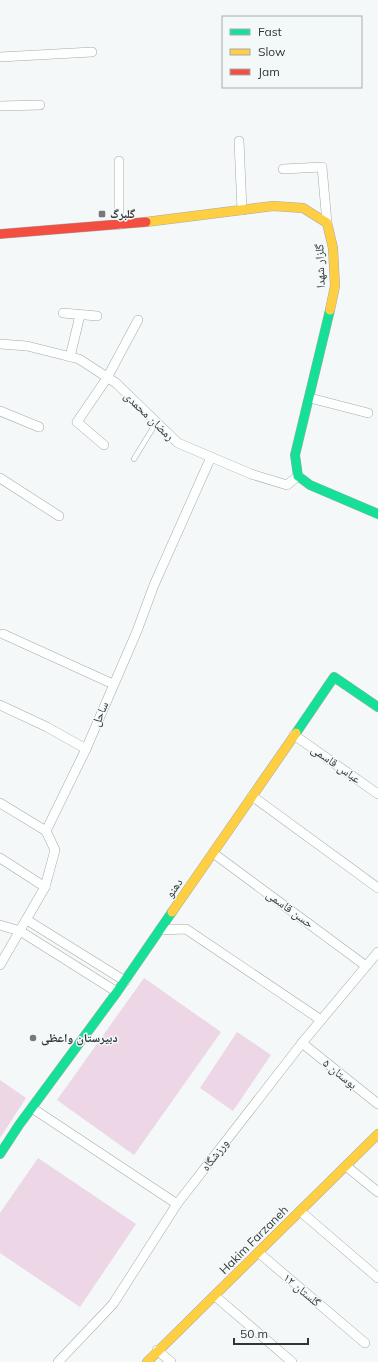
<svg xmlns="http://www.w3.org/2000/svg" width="378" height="1362" font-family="Mulish,'Noto Naskh Arabic',sans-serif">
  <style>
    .green { fill: #edd6e6 }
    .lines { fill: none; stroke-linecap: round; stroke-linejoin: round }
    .lane-casing { stroke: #a8aaaa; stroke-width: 5.5 }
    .street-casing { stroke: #a8aaaa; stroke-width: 10 }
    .fast-casing { stroke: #a8aaaa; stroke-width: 10 }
    .slow-casing { stroke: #a8aaaa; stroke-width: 10 }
    .jam-casing { stroke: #a8aaaa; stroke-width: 10 }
    .lane { stroke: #fdfefe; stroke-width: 4.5 }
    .street { stroke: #fdfefe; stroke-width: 9 }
    .fast { stroke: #16e098; stroke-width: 9 }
    .slow { stroke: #ffcf43; stroke-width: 9 }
    .jam { stroke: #f24e42; stroke-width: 9 }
    .poi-dot { fill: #777979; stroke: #f3f9f9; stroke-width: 1.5 }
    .labels { text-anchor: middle; stroke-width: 3; stroke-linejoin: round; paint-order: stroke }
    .poi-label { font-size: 12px; font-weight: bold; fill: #333535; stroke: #f3f9f9; text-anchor: start }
    .street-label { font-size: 12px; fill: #333535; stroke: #f3f9f9 }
  </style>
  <rect width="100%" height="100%" fill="#f4f8f8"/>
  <!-- green -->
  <g class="green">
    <polygon points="144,978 221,1032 134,1155 57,1100"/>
    <polygon points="237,1032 271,1055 233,1111 200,1088"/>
    <polygon points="0,1080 26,1098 0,1138"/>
    <polygon points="38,1158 136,1224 80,1307 0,1253 0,1213"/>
  </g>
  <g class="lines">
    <!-- lane casing -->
    <g class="lane-casing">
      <polyline id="lane" points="134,459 156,423"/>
    </g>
    <!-- street casing -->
    <g class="street-casing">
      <g id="street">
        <polyline points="0,57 92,52"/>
        <polyline points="0,106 40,105"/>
        <polyline points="239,141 242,210"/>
        <polyline points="119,161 119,225"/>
        <polyline points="283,169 322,167 327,223"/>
        <polyline points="63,313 97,316"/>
        <polyline points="0,344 27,346 79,359 116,383 178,443 251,474 287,485 298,476"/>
        <polyline points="70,357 80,315"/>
        <polyline points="310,398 368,413"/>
        <polyline points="0,411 39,427"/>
        <polyline points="104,445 77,422 107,378 138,320"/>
        <polyline points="0,478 59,516"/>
        <polyline points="3,634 113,684"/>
        <polyline points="0,705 47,727 86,749"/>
        <polyline points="294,735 378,794"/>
        <polyline points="252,796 378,888"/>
        <polyline points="0,803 46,831"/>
        <polyline points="213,853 366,966"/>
        <polyline points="0,858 45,887"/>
        <polyline points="27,920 125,981"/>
        <polyline points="0,925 20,931 117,992"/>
        <polyline points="160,930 186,929 321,1020"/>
        <polyline points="0,965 45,887 55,850 46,831 86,749 137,631 154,585 211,457"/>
        <polyline points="302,1043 378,1104"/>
        <polyline points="32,1108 177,1204"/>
        <polyline points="346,1166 378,1192"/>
        <polyline points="300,1211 378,1278"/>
        <polyline points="259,1253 365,1343"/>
        <polyline points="215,1296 292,1362"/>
        <polyline points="157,1350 171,1362"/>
        <polyline points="58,1362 113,1304 177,1204 302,1043 378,952"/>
      </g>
    </g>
    <!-- fast casing -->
    <g class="fast-casing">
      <g id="fast">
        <polyline points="330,310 295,455 298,476 310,485 378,514"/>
        <polyline points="296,733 334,677 378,707"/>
        <polyline points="0,1154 19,1125 117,992 172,912"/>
      </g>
    </g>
    <!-- slow casing -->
    <g class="slow-casing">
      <g id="slow">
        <polyline points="146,222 273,206 303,208 327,223 333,248 335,286 330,310"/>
        <polyline points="172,912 296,733"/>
        <polyline points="147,1362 378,1134"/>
      </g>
    </g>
    <!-- jam casing -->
    <g class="jam-casing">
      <polyline id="jam" points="0,234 146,222"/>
    </g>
    <!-- lane -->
    <use href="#lane" class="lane"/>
    <!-- street -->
    <use href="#street" class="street"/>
    <!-- fast -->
    <use href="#fast" class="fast"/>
    <!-- slow -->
    <use href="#slow" class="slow"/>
    <!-- jam -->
    <use href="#jam" class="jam"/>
  </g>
  <!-- markers -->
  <g class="poi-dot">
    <rect x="98" y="210" width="8" height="8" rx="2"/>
    <circle cx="33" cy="1038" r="4"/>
  </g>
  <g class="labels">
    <!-- poi labels -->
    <g class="poi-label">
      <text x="110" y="218">گلبرگ</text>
      <text x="41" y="1042">دبیرستان واعظی</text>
    </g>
    <!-- street labels -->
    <g class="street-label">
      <text transform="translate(320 266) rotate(-92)" y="4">گلزار شهدا</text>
      <text transform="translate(149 416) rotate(44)" y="4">رمضان محمدی</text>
      <text transform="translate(100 714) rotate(-67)" y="4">ساحل</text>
      <text transform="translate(336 764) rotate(35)" y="4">عباس قاسمی</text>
      <text transform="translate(174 888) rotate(-55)" y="4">دهنو</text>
      <text transform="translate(290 909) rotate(36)" y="4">حسن قاسمی</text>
      <text transform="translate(340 1074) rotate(39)" y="4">بوستان ۵</text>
      <text transform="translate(215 1155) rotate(-52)" y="4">ورزشگاه</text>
      <text transform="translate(254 1240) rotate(-45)" y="4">Hakim Farzaneh</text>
      <text transform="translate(302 1290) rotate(40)" y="4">گلستان ۱۲</text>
    </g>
  </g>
  <!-- legend -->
  <rect x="222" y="16" width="140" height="72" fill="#f3f9f9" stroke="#a6abab"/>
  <rect x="230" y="29" width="20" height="6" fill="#16e098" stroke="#a6abab"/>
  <text x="258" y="36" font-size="12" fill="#333535">Fast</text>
  <rect x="230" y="49" width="20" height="6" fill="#ffcf43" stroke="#a6abab"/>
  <text x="258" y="56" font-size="12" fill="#333535">Slow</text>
  <rect x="230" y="69" width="20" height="6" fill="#f24e42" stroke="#a6abab"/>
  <text x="258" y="76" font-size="12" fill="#333535">Jam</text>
  <!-- scale -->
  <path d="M234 1338v6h74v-6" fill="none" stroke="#333535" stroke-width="2"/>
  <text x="240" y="1338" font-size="12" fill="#333535" stroke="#f3f9f9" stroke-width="3" paint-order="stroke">50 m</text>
</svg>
